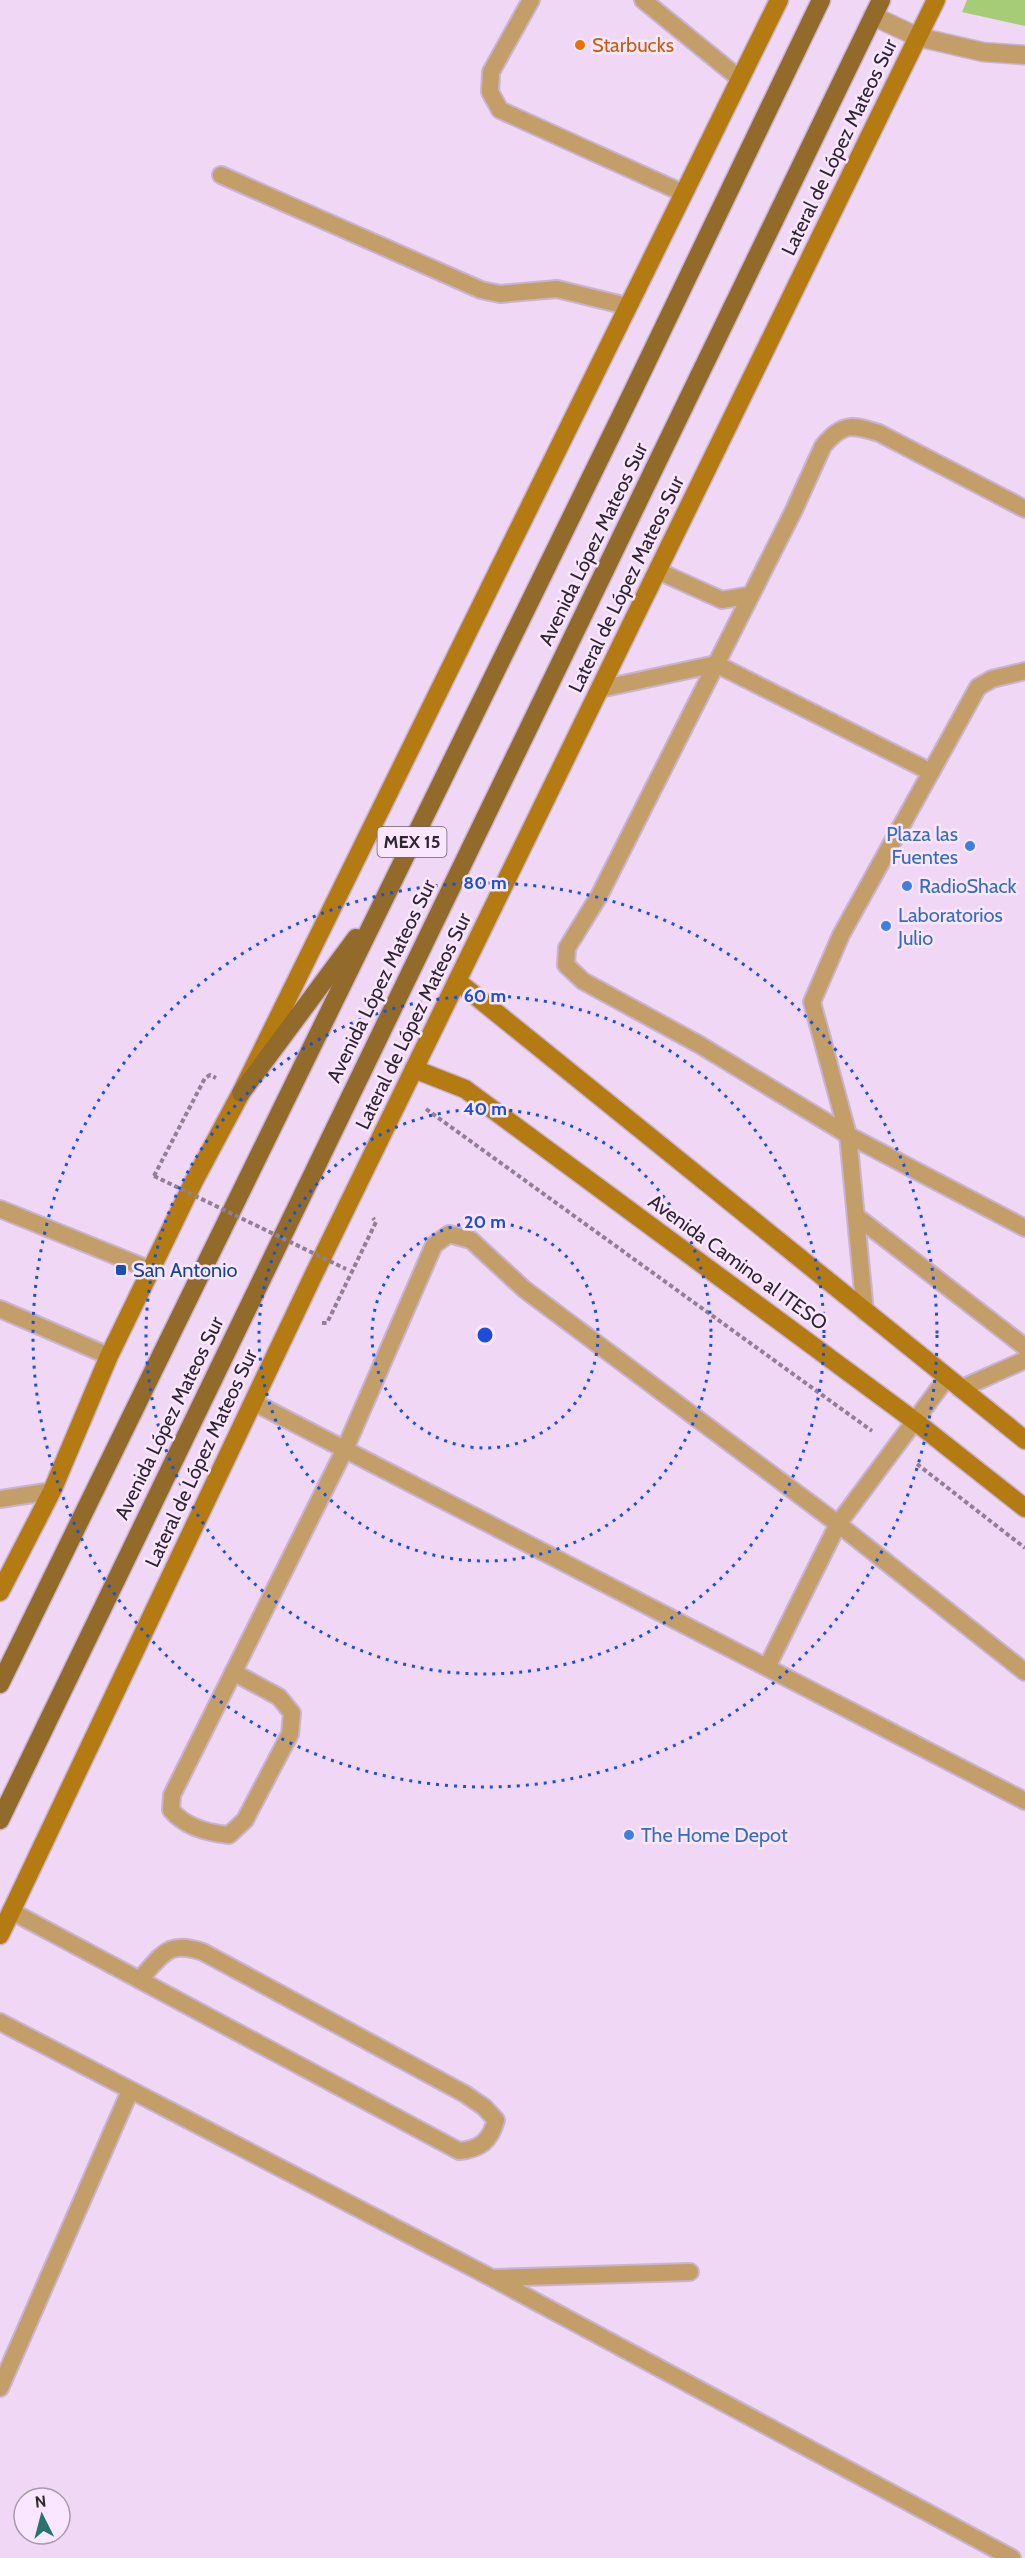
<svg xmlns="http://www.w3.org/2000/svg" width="1025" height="2558" font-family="Cabin,sans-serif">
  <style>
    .green { fill: #a7cc78 }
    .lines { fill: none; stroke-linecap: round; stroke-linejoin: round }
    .service-casing { stroke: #c9b3ce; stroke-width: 20 }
    .minor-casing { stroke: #c9b3ce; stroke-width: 21 }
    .secondary-casing { stroke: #c9b3ce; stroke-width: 21 }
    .primary-casing { stroke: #c9b3ce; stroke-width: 21 }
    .path { stroke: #918094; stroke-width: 4; stroke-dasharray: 4.5 3; stroke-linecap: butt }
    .service { stroke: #c39e68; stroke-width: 16 }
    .minor { stroke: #c39e68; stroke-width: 18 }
    .secondary { stroke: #b37b12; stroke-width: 18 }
    .primary { stroke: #926a2a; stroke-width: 18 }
    .path-bridge { stroke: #918094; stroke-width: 4; stroke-dasharray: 4.5 3; stroke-linecap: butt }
    .ring { fill: none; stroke: #1d4ed8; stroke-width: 3; stroke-dasharray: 3 6 }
    .food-dot { fill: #e8710a; stroke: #fae6ff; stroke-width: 2 }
    .shop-dot { fill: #3f7fe0; stroke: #fae6ff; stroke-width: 2 }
    .transit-dot { fill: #1a4fb4; stroke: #fae6ff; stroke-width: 2 }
    .labels { text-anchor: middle; stroke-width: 5; stroke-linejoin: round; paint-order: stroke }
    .shield { fill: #fae6ff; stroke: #6b5f6e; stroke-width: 1.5 }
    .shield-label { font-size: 18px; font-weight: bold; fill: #2e2530 }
    .food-label { font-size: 20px; fill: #c56008; stroke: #fae6ff; text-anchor: start }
    .street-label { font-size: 20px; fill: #2e2530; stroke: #fae6ff }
    .shop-label { font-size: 20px; fill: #366cbe; stroke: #fae6ff; text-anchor: start }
    .transit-label { font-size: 20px; fill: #164399; stroke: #fae6ff; text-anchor: start }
    .centre { fill: #1d4ed8; stroke: #fae6ff; stroke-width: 3 }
    .ring-label { font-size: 18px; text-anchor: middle; font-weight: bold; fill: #1d4ed8; stroke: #fae6ff; stroke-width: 5; stroke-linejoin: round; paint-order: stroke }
  </style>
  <rect width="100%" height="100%" fill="#f0d7f5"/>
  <!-- green -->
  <polygon class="green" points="967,0 1025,0 1025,26 962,12"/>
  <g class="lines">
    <!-- service casing -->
    <g class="service-casing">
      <g id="service">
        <polyline points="531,0 491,72 490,92 500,110 683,193"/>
        <polyline points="643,0 740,79"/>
        <polyline points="221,175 481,290 500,294 557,289 627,306"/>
        <path d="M1025,509L879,433C851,424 843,423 823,446L794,510L599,896L567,948L566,965L583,981L700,1045L848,1135L1025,1228"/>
        <polyline points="658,571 722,600 751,595"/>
        <polyline points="600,689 716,664 931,772"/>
        <polyline points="0,1209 151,1270"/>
        <polyline points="856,1216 1025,1347"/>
        <polyline points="0,1309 109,1356"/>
        <polyline points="865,1312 848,1135 812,1002 841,935 978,687 992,679 1025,671"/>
        <polyline points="960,1389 1025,1360"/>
        <polyline points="253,1402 1025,1801"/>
        <polyline points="0,1499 52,1491"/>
        <polyline points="767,1667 838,1524 946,1379"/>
        <path d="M233,1672L279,1697L292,1713L290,1734L245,1820L229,1835C208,1833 185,1827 171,1810L172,1795L345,1449L434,1245L449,1234L471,1240L524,1289L838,1524L1025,1672"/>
        <path d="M11,1911L459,2151C481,2149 490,2141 496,2120L484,2107L465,2094L203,1952C168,1940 163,1954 141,1978"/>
        <polyline points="0,2022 492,2278 1012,2558"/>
        <polyline points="493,2278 690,2272"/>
        <polyline points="0,2388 130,2091"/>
      </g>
    </g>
    <!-- minor casing -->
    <g class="minor-casing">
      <polyline id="minor" points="873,16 918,37 983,52 1025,55"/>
    </g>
    <!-- secondary casing -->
    <g class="secondary-casing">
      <g id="secondary">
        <polyline points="457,981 1025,1440"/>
        <polyline points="414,1069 465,1089 916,1422 1025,1508"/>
        <polyline points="0,1592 52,1491 109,1356 194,1181 241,1093 779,0"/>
        <polyline points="0,1935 314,1274 936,0"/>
      </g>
    </g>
    <!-- primary casing -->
    <g class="primary-casing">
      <g id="primary">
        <polyline points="241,1093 356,938"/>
        <polyline points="0,1684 632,393 821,0"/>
        <polyline points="0,1820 881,0"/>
      </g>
    </g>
    <!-- path -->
    <g class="path">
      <polyline points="426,1109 872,1431"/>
      <polyline points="154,1176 205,1078 210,1075 216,1078"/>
      <polyline points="322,1323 327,1323 376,1222 373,1218"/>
      <polyline points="917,1464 1025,1548"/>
    </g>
    <!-- service -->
    <use href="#service" class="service"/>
    <!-- minor -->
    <use href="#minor" class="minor"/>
    <!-- secondary -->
    <use href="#secondary" class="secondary"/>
    <!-- primary -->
    <use href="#primary" class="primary"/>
    <!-- path-bridge -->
    <polyline class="path-bridge" points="154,1176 346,1269"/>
  </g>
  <!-- distance rings -->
  <g class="ring">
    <circle cx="485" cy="1335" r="113"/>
    <circle cx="485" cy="1335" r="226"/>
    <circle cx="485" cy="1335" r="339"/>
    <circle cx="485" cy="1335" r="452"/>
  </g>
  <!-- markers -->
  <circle class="food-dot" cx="580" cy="45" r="6"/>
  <g class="shop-dot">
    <circle cx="970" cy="846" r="6"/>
    <circle cx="907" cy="886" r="6"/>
    <circle cx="886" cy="926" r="6"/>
    <circle cx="629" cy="1835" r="6"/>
  </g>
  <rect class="transit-dot" x="115" y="1264" width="12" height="12" rx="3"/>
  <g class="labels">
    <!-- shield labels -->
    <rect class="shield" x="377.5" y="827" width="69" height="30" rx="4.5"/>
    <g class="shield-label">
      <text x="412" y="848">MEX 15</text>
    </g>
    <!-- food labels -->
    <g class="food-label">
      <text x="592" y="52">Starbucks</text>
    </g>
    <!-- street labels -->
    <g class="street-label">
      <text transform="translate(839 147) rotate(-64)" y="7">Lateral de López Mateos Sur</text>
      <text transform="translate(593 544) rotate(-64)" y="7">Avenida López Mateos Sur</text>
      <text transform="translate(626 584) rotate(-64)" y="7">Lateral de López Mateos Sur</text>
      <text transform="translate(381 981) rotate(-64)" y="7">Avenida López Mateos Sur</text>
      <text transform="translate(413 1021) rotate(-64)" y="7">Lateral de López Mateos Sur</text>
      <text transform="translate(738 1262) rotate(36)" y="7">Avenida Camino al ITESO</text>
      <text transform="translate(169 1418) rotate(-64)" y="7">Avenida López Mateos Sur</text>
      <text transform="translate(201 1458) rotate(-65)" y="7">Lateral de López Mateos Sur</text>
    </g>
    <!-- shop labels -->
    <g class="shop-label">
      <text x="958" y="841" text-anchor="end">Plaza las<tspan x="958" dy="23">Fuentes</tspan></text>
      <text x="919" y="893">RadioShack</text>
      <text x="898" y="922">Laboratorios<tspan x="898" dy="23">Julio</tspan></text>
      <text x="641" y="1842">The Home Depot</text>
    </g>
    <!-- transit labels -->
    <g class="transit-label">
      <text x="133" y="1277">San Antonio</text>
    </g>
  </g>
  <circle cx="485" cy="1335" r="9" class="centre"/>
  <g class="ring-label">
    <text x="485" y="889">80 m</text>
    <text x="485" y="1002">60 m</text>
    <text x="485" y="1115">40 m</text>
    <text x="485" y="1228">20 m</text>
  </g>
  <!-- north arrow -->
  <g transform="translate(42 2516) rotate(354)"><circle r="28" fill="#fae6ff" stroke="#a899ac" stroke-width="1.5"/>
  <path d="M0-4.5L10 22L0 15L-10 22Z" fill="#29736f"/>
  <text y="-9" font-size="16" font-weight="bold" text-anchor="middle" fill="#2e2530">N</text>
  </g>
</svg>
